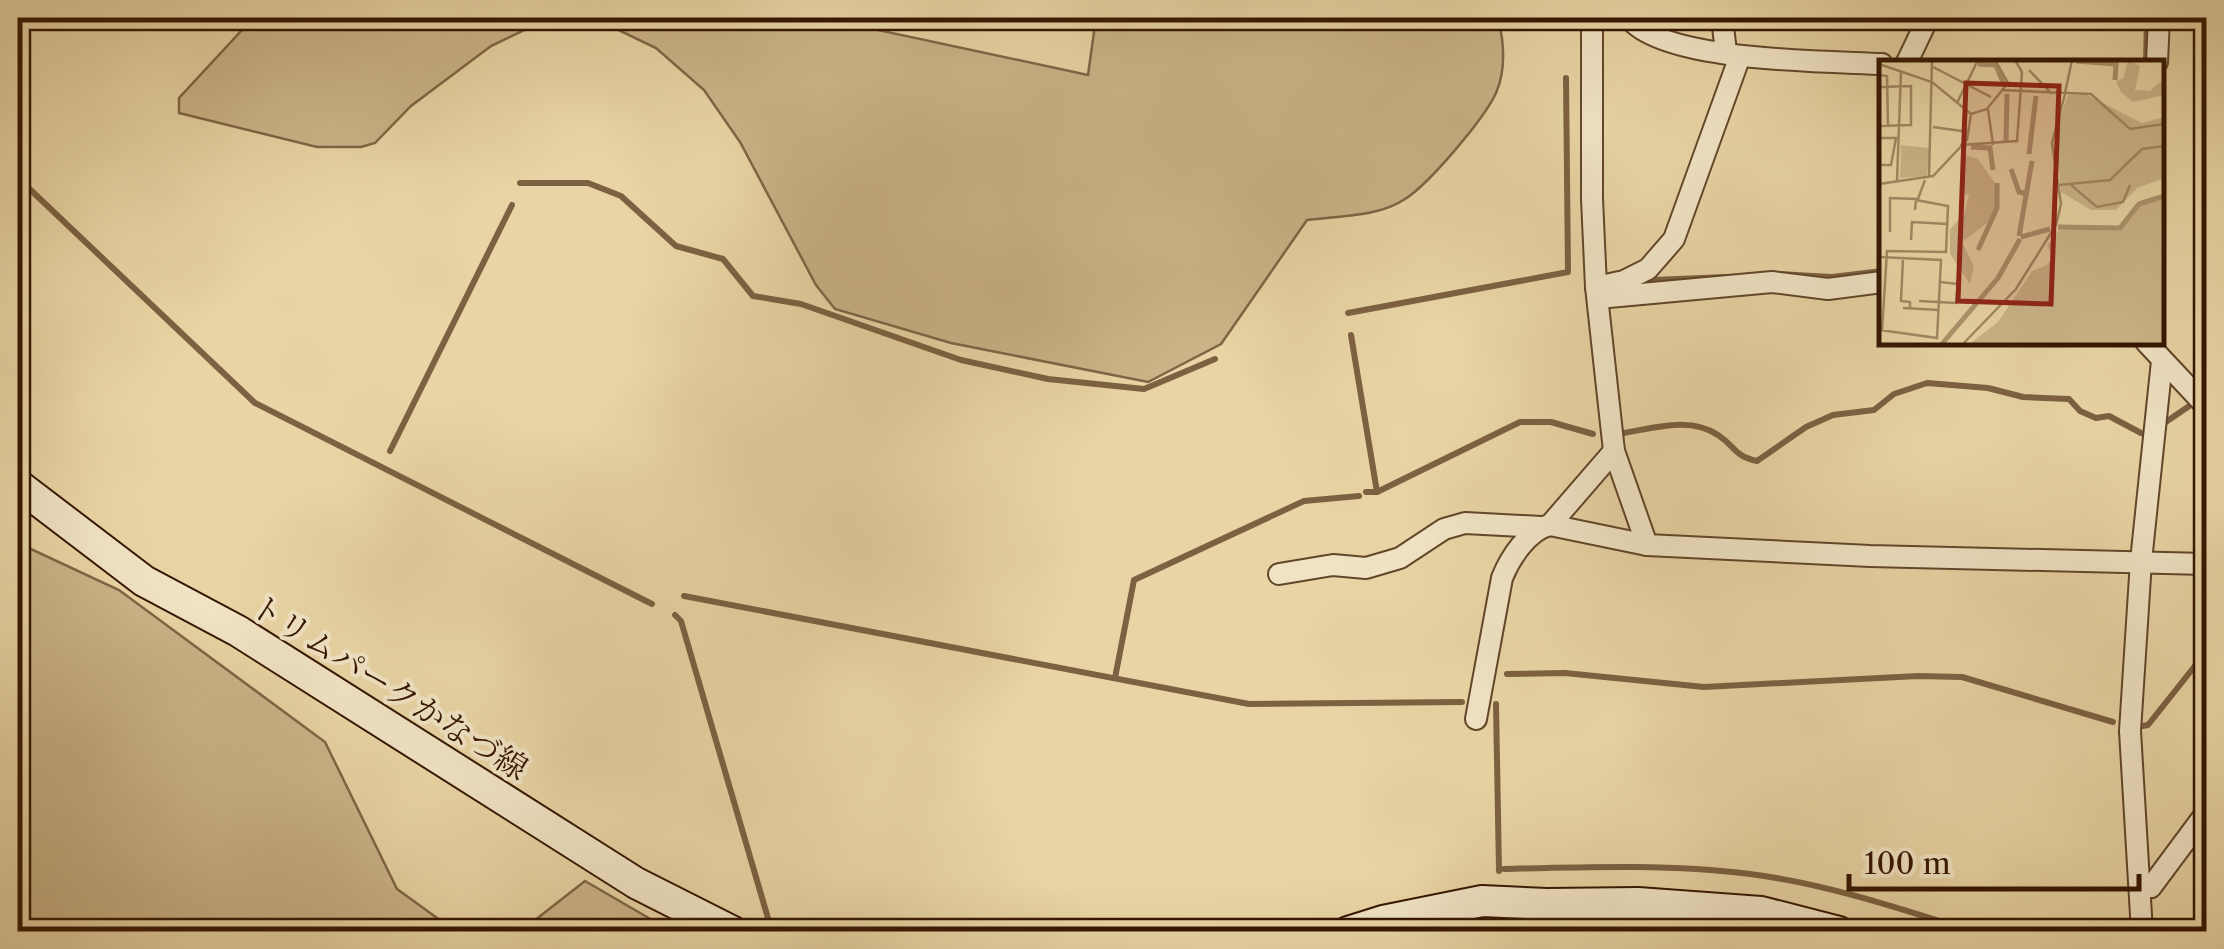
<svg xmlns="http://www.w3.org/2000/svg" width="2224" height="949" font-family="'Libre Caslon Text','Noto Serif JP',serif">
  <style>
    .green { fill: #cab488; stroke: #806545; stroke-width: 2.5 }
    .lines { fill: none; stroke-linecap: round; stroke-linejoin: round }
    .stream { stroke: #7c6142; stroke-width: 6 }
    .street-casing { stroke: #62462a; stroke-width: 24 }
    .secondary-casing { stroke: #361602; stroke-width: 34 }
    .street { stroke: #f0e3c4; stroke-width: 20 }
    .secondary { stroke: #f0e3c4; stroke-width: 30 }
    .labels { text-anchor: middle; stroke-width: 8; stroke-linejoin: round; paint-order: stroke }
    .street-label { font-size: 32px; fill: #361602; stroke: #f0e3c4 }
    .inset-river { fill: none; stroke: #ab936d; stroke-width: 5 }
    .inset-road { fill: none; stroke: #a18863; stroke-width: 2.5 }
    .view { fill: #8f2418; fill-opacity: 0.15; stroke: #8f2418; stroke-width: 5 }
    .inset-edge { fill: none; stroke: #361602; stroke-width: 5 }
  </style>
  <rect width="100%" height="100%" fill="#e8d4a4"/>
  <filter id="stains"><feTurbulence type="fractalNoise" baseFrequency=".002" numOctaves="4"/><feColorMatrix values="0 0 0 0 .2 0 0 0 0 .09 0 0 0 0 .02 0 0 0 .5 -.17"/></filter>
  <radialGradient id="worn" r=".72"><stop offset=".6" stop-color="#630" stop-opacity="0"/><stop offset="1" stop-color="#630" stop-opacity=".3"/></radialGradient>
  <!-- green -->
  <g class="green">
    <path d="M276,18H865L873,29L1088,75L1096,18H1498C1504,42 1506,70 1496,93C1484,119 1429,184 1405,199C1379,217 1338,216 1307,220L1221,344L1148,382L951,343L835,309L816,285L740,142L704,90L656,48L602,22L571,18L543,21L491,46L411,106L375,143L361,147H317L179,113V98L242,30Z"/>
    <polygon points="18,543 119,590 325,742 397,889 455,931 18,931"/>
    <polygon points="585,881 671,931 521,931"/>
    <polygon points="1474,914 1764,923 1807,932 1411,932"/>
  </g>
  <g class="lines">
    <!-- stream -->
    <g class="stream">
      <polyline points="2170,18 2206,26"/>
      <polyline points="2146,62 2147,19"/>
      <polyline points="18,178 255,403 652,604"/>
      <polyline points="520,183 588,183 621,196 676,246 723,259 753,296 801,304 961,360 1048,379 1144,389 1215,359"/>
      <polyline points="1778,274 1832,277 1882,271"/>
      <polyline points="1653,280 1726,277"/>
      <polyline points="1348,313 1568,272 1566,78"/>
      <polyline points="1351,335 1377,492 1366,492"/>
      <polyline points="2160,426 2198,400"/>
      <path d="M1623,433C1654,428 1691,416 1718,435C1736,447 1734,456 1757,461L1806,427L1833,415L1874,410L1894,394L1927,383L1988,388L2023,397L2069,399L2080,411L2096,418L2109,416L2141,433"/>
      <polyline points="390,451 512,205"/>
      <polyline points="1377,492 1520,422 1551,422 1593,434"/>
      <polyline points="684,596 1249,704 1462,702"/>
      <polyline points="675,615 681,621 770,925"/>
      <polyline points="1507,674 1565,673 1704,687 1918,676 1962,677 2113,722"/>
      <polyline points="1115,678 1134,580 1304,501 1359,496"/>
      <polyline points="1496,704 1499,871"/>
      <polyline points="2137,727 2148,725 2206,652"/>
      <path d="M1504,869C1585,867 1669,864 1750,874C1827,884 1901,909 1974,932"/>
    </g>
    <!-- street casing -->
    <g class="street-casing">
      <g id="street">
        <polyline points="1592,18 1592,199 1596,287 1614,451 1647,545 1870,556 2206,564"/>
        <path d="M1629,18C1663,62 1825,61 1882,64"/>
        <polyline points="1722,18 1726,52"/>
        <polyline points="1907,62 1928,18"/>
        <polyline points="2157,62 2159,18"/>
        <polyline points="1596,287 1624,281 1648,269 1674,239 1740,56"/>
        <polyline points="1598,298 1772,282 1828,289 1882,282"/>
        <polyline points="2146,342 2206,406"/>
        <polyline points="1550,525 1647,545"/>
        <polyline points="1279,574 1333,565 1366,568 1400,558 1444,529 1465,523 1541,527"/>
        <path d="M1476,719L1502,578C1510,558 1528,530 1550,525L1614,451"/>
        <polyline points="2141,884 2151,887 2206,813"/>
        <polyline points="2142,932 2130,731 2141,561 2162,361"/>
      </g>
    </g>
    <!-- secondary casing -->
    <g class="secondary-casing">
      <g id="secondary">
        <polyline points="18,485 144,581 238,631 636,883 733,932"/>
        <polyline points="1348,932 1383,921 1482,901 1547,904 1638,903 1761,912 1839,932"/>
      </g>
    </g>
    <!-- street -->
    <use href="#street" class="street"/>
    <!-- secondary -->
    <use href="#secondary" class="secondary"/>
  </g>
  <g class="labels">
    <!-- street labels -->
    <g class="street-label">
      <text transform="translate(389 687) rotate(32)" y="11">トリムパークかなづ線</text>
    </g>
  </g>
  <!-- overview -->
  <g transform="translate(1879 60)">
    <rect width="285" height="285" fill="#e8d4a4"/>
    <path d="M249,0L261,6L256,30L271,31L285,19V35L254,42L242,32L237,22L245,17ZM189,35H208L263,63L285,57V118L258,128L237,150H212L182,132L176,71ZM22,85L51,88L48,116L21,118ZM84,94L99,99L121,130L112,160L83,182L95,206L91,224L71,194V169L85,155L90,135L81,133ZM276,137L285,138V285H89L119,262L153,211L168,205L174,196L168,186L182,167L240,170L260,145Z" fill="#cab488"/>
    <path class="inset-river" d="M197,1L237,4L236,20M99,4L117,5L125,25M127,81L128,34M92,87L111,88L114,110M150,94L157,36M132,109L140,132L149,134M179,167L241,168L260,144L285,136M140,176L153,101M142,177L171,169M99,190L118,148V123M62,285L119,218L141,179"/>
    <path class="inset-road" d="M0,4L53,22L92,54M54,7L112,37M150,10L173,34M0,15L8,16L9,66M0,27L32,26V65L0,66M122,30L212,34L251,69L285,64M186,33L193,0M78,43L99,0M109,49L114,85M92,54L108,49L129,23L116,0M54,67L90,72M0,78H17L12,105H0M81,85L138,81L143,12L136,0M50,117L53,0M18,121L22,11M0,124L54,116L88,80L92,54M180,125L231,120L263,89L285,86M192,125L218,147L244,142L251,125M11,172V138L39,139L46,120M32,180L33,162L69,164M0,197L62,200L58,278L1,270M24,198L22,241L31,242V248M40,241L77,243L79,224L61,222M24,248L60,250M3,271L8,191L67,192L69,146L37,140L36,150M83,285L137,229L177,165L182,144L173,83L186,34"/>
    <path class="view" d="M87,23L180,26L172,244L79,241Z"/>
    <rect width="285" height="285" class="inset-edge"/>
  </g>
  <!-- margin -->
  <rect width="2224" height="949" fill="none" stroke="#e8d4a4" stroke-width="60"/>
  <rect x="20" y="20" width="2184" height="909" fill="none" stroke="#361602" stroke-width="5"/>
  <rect x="30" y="30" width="2164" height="889" fill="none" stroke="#361602" stroke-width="2.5"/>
  <!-- scale -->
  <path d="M1849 874v15h290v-15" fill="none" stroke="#361602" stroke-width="5"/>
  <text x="1864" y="874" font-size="30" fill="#361602" stroke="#f0e3c4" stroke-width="8" paint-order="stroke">100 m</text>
  <rect width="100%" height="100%" filter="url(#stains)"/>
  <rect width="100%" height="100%" fill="url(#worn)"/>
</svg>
